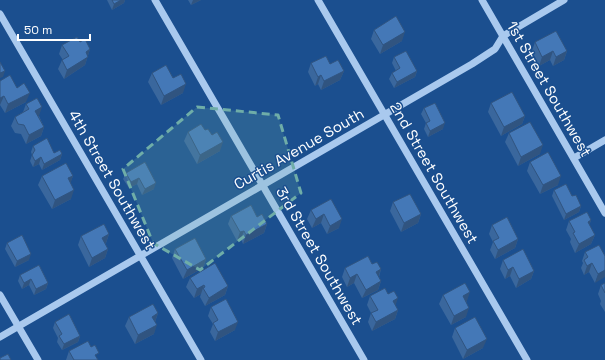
<svg xmlns="http://www.w3.org/2000/svg" width="605" height="360" font-family="'Space Grotesk',sans-serif">
  <style>
    .lines { fill: none; stroke-linecap: round; stroke-linejoin: round }
    .minor { stroke: #a9c9ee; stroke-width: 7 }
    .wall { fill: #3a679d }
    .shaded-wall { fill: #305480 }
    .building { fill: #4478b7; stroke: #305480 }
    .marked { fill: #6fada8; fill-opacity: 0.2; stroke: #6fada8; stroke-width: 3; stroke-dasharray: 8 5; stroke-linejoin: round }
    .labels { text-anchor: middle; stroke-width: 3; stroke-linejoin: round; paint-order: stroke }
    .street-label { font-size: 15px; fill: #fff; stroke: #1b4f8f }
  </style>
  <rect width="100%" height="100%" fill="#1b4f8f"/>
  <g class="lines">
    <!-- minor -->
    <g class="minor">
      <polyline points="155,0 364,360"/>
      <polyline points="318,0 527,360"/>
      <polyline points="482,0 605,213"/>
      <polyline points="0,14 201,360"/>
      <polyline points="574,158 605,140"/>
      <polyline points="0,295 38,360"/>
      <polyline points="0,337 472,64 495,49 503,36 564,0"/>
    </g>
  </g>
  <!-- wall -->
  <g class="wall">
    <polygon points="107,0 125,0 124,3 112,10"/>
    <polygon points="188,0 201,0 191,5"/>
    <polygon points="374,30 402,41 380,54 371,39"/>
    <polygon points="80,42 90,49 85,65 64,79 58,69 62,60 63,60 59,54 62,45"/>
    <polygon points="535,42 567,51 564,60 553,66 550,60 539,66 532,51"/>
    <polygon points="394,57 417,71 415,77 394,88 389,79 392,73 396,71 392,63"/>
    <polygon points="311,63 330,64 344,71 340,80 321,90 318,84 315,86 308,72"/>
    <polygon points="152,73 173,78 183,93 161,105 148,82"/>
    <polygon points="0,81 17,88 26,102 5,113 0,105"/>
    <polygon points="491,103 525,116 522,124 501,136 488,112"/>
    <polygon points="26,104 39,116 44,127 41,136 26,144 21,134 15,133 11,126 15,117 23,112"/>
    <polygon points="424,108 443,129 428,137 424,129 426,123 421,114"/>
    <polygon points="205,130 212,135 220,151 197,164 184,141 188,132"/>
    <polygon points="509,133 540,154 518,166 505,142"/>
    <polygon points="33,146 54,153 62,154 60,160 42,170 39,164 33,167 30,161 32,155 31,152"/>
    <polygon points="145,162 154,189 142,195 137,184 129,188 123,179 126,173"/>
    <polygon points="530,162 558,185 540,194 527,171"/>
    <polygon points="42,176 73,176 70,183 71,199 52,209 38,185"/>
    <polygon points="554,190 572,196 581,206 579,212 564,220 552,196"/>
    <polygon points="331,199 339,228 327,234 321,223 312,228 307,219 311,210"/>
    <polygon points="393,202 421,214 418,223 401,232 390,211"/>
    <polygon points="231,216 257,217 267,224 264,233 243,244 241,239 237,241 228,224"/>
    <polygon points="591,220 589,226 595,235 591,244 575,253 570,242 571,239 566,230 569,221"/>
    <polygon points="492,225 518,239 515,248 495,259 490,250 493,242 489,234"/>
    <polygon points="109,234 106,243 105,244 108,249 105,258 89,267 78,245 81,236"/>
    <polygon points="7,243 29,260 15,267 5,249"/>
    <polygon points="175,249 206,259 203,268 183,279 172,258"/>
    <polygon points="585,252 605,256 595,283 589,272 584,275 581,268 583,263 582,261"/>
    <polygon points="503,260 534,271 531,279 516,288 510,276 505,279 500,269"/>
    <polygon points="372,264 381,269 379,277 381,281 378,290 362,298 354,283 347,287 342,277 345,268"/>
    <polygon points="20,275 48,283 46,289 34,295 29,285 22,289 18,281"/>
    <polygon points="190,278 228,286 225,295 205,306 200,297 201,294 194,298 186,287"/>
    <polygon points="605,283 605,312 600,304 601,301 598,294 601,285"/>
    <polygon points="443,295 467,301 466,302 466,317 451,325 439,304"/>
    <polygon points="370,296 395,306 398,310 395,319 372,331 368,322 371,313 367,305"/>
    <polygon points="211,307 235,330 215,341 210,332 213,324 208,316"/>
    <polygon points="158,313 155,322 154,334 135,344 125,326 129,317"/>
    <polygon points="55,322 80,336 78,342 62,350 57,342 58,338 53,328"/>
    <polygon points="455,328 483,348 463,359 452,337"/>
    <polygon points="69,351 97,358 98,360 66,360"/>
  </g>
  <!-- shaded-wall -->
  <g class="shaded-wall">
    <polygon points="121,0 125,0 124,3 112,10 114,4"/>
    <polygon points="193,0 201,0 191,5"/>
    <polygon points="405,32 402,41 380,54 383,45"/>
    <polygon points="90,49 85,65 64,79 67,70 86,52"/>
    <polygon points="553,51 550,60 539,66 542,57"/>
    <polygon points="567,51 564,60 553,66 556,57"/>
    <polygon points="5,71 3,77 0,78 0,73"/>
    <polygon points="344,71 340,80 321,90 324,81"/>
    <polygon points="417,71 415,77 394,88 397,82"/>
    <polygon points="321,75 318,84 315,86 318,77"/>
    <polygon points="186,84 183,93 161,105 164,96"/>
    <polygon points="30,93 26,102 5,113 8,104"/>
    <polygon points="4,96 0,105 0,98"/>
    <polygon points="42,107 39,116 32,120 35,111"/>
    <polygon points="525,116 522,124 501,136 504,127"/>
    <polygon points="445,123 443,129 428,137 430,131"/>
    <polygon points="44,127 41,136 26,144 29,135"/>
    <polygon points="223,142 220,151 197,164 200,155"/>
    <polygon points="543,145 540,154 518,166 521,157"/>
    <polygon points="62,154 60,160 42,170 44,164"/>
    <polygon points="41,157 39,164 33,167 35,161"/>
    <polygon points="73,176 70,185 68,178"/>
    <polygon points="561,176 558,185 540,194 543,185"/>
    <polygon points="139,178 137,184 129,188 131,182"/>
    <polygon points="156,183 154,189 142,195 145,189"/>
    <polygon points="74,190 71,199 52,209 55,200"/>
    <polygon points="581,206 579,212 564,220 566,214"/>
    <polygon points="324,214 321,223 312,228 316,219"/>
    <polygon points="421,214 418,223 401,232 404,223"/>
    <polygon points="342,219 339,228 327,234 330,226"/>
    <polygon points="591,220 588,229 588,222"/>
    <polygon points="267,224 264,233 243,244 246,235"/>
    <polygon points="244,231 241,239 237,241 240,232"/>
    <polygon points="109,234 106,243 99,247 102,238"/>
    <polygon points="595,235 591,244 575,253 579,244"/>
    <polygon points="518,239 515,248 495,259 498,250"/>
    <polygon points="108,249 105,258 89,267 92,258"/>
    <polygon points="31,254 29,260 15,267 17,261"/>
    <polygon points="206,259 203,268 183,279 187,270"/>
    <polygon points="592,263 589,272 584,275 587,266"/>
    <polygon points="513,267 510,276 505,279 508,270"/>
    <polygon points="381,269 378,278 376,272"/>
    <polygon points="605,270 605,277 595,283 598,274"/>
    <polygon points="534,271 531,279 516,288 519,279"/>
    <polygon points="357,274 354,283 347,287 350,278"/>
    <polygon points="31,279 29,285 22,289 24,283"/>
    <polygon points="381,281 378,290 362,298 366,290"/>
    <polygon points="48,283 46,289 34,295 36,289"/>
    <polygon points="204,285 201,294 194,298 197,289"/>
    <polygon points="228,286 225,295 205,306 209,298"/>
    <polygon points="470,292 467,301 460,305 463,296"/>
    <polygon points="398,298 395,307 393,301"/>
    <polygon points="469,308 466,317 451,325 454,316"/>
    <polygon points="398,310 395,319 372,331 376,322"/>
    <polygon points="158,313 155,322 152,317"/>
    <polygon points="238,322 235,330 215,341 218,332"/>
    <polygon points="157,325 154,334 135,344 138,335"/>
    <polygon points="80,336 78,342 62,350 64,344"/>
    <polygon points="487,339 483,348 463,359 467,350"/>
  </g>
  <!-- building -->
  <g class="building">
    <polygon points="112,0 121,0 114,4"/>
    <polygon points="396,16 405,32 383,45 374,30"/>
    <polygon points="556,31 567,51 556,57 553,51 542,57 535,42"/>
    <polygon points="77,37 80,42 85,39 90,49 86,52 88,57 67,70 62,60 69,56 62,45"/>
    <polygon points="406,51 417,71 397,82 392,73 400,68 394,57"/>
    <polygon points="326,56 330,64 338,60 344,71 324,81 321,75 318,77 311,63"/>
    <polygon points="0,62 5,71 0,73"/>
    <polygon points="166,65 173,78 181,74 186,84 164,96 152,73"/>
    <polygon points="10,75 17,88 24,83 30,93 8,104 4,96 0,98 0,81"/>
    <polygon points="512,92 525,116 504,127 491,103"/>
    <polygon points="37,98 42,107 35,111 44,127 29,135 24,125 18,124 15,117 29,109 26,104"/>
    <polygon points="435,103 445,123 430,131 426,123 430,121 424,108"/>
    <polygon points="530,122 543,145 521,157 509,133"/>
    <polygon points="201,124 205,130 208,129 212,135 217,132 223,142 200,155 188,132"/>
    <polygon points="47,138 54,153 60,150 62,154 44,164 41,157 35,161 32,155 35,150 33,146"/>
    <polygon points="548,152 561,176 543,185 530,162"/>
    <polygon points="145,162 156,183 145,189 139,178 131,182 126,173"/>
    <polygon points="66,163 73,176 68,178 74,190 55,200 42,176"/>
    <polygon points="566,184 572,196 576,195 581,206 566,214 554,190"/>
    <polygon points="410,194 421,214 404,223 393,202"/>
    <polygon points="331,199 342,219 330,226 324,214 316,219 311,210"/>
    <polygon points="251,205 257,217 262,214 267,224 246,235 244,231 240,232 231,216"/>
    <polygon points="587,212 591,220 588,222 595,235 579,244 573,233 575,232 569,221"/>
    <polygon points="507,217 518,239 498,250 493,241 499,238 492,225"/>
    <polygon points="104,224 109,234 102,238 108,249 92,258 81,236"/>
    <polygon points="22,235 31,254 17,261 7,243"/>
    <polygon points="195,238 206,259 187,270 175,249"/>
    <polygon points="599,245 605,256 605,270 598,274 592,263 587,266 584,260 588,257 585,252"/>
    <polygon points="523,249 534,271 519,279 513,267 508,270 503,260"/>
    <polygon points="368,256 372,264 377,262 381,269 376,272 381,281 366,290 357,274 350,278 345,268"/>
    <polygon points="215,263 228,286 209,298 203,288 205,287 204,285 197,289 190,278"/>
    <polygon points="39,265 48,283 36,289 31,279 24,283 20,275"/>
    <polygon points="465,283 470,292 463,296 469,308 454,316 443,295"/>
    <polygon points="605,283 605,293 601,285"/>
    <polygon points="385,288 388,294 394,291 398,298 393,301 398,310 376,322 371,313 378,310 370,296"/>
    <polygon points="226,299 238,322 218,332 213,323 218,320 211,307"/>
    <polygon points="153,304 158,313 152,317 157,325 138,335 129,317"/>
    <polygon points="69,314 80,336 64,344 59,336 62,334 55,322"/>
    <polygon points="475,317 487,339 467,350 455,328"/>
    <polygon points="88,341 91,347 95,345 99,353 95,355 98,360 74,360 69,351"/>
    <polygon points="8,354 11,360 0,360 0,358"/>
  </g>
  <!-- marked area -->
  <path class="marked" d="M197,107L278,115L301,193L200,270L153,243L123,169Z"/>
  <g class="labels">
    <!-- street labels -->
    <g class="street-label">
      <text transform="translate(549 89) rotate(60)" y="5">1st Street Southwest</text>
      <text transform="translate(299 149) rotate(-30)" y="5">Curtis Avenue South</text>
      <text transform="translate(434 173) rotate(60)" y="5">2nd Street Southwest</text>
      <text transform="translate(112 180) rotate(60)" y="5">4th Street Southwest</text>
      <text transform="translate(319 256) rotate(60)" y="5">3rd Street Southwest</text>
    </g>
  </g>
  <!-- scale -->
  <path d="M18 34v6h72v-6" fill="none" stroke="#ffffff" stroke-width="2"/>
  <text x="24" y="34" font-size="12" fill="#ffffff" stroke="#1b4f8f" stroke-width="3" paint-order="stroke">50 m</text>
</svg>
